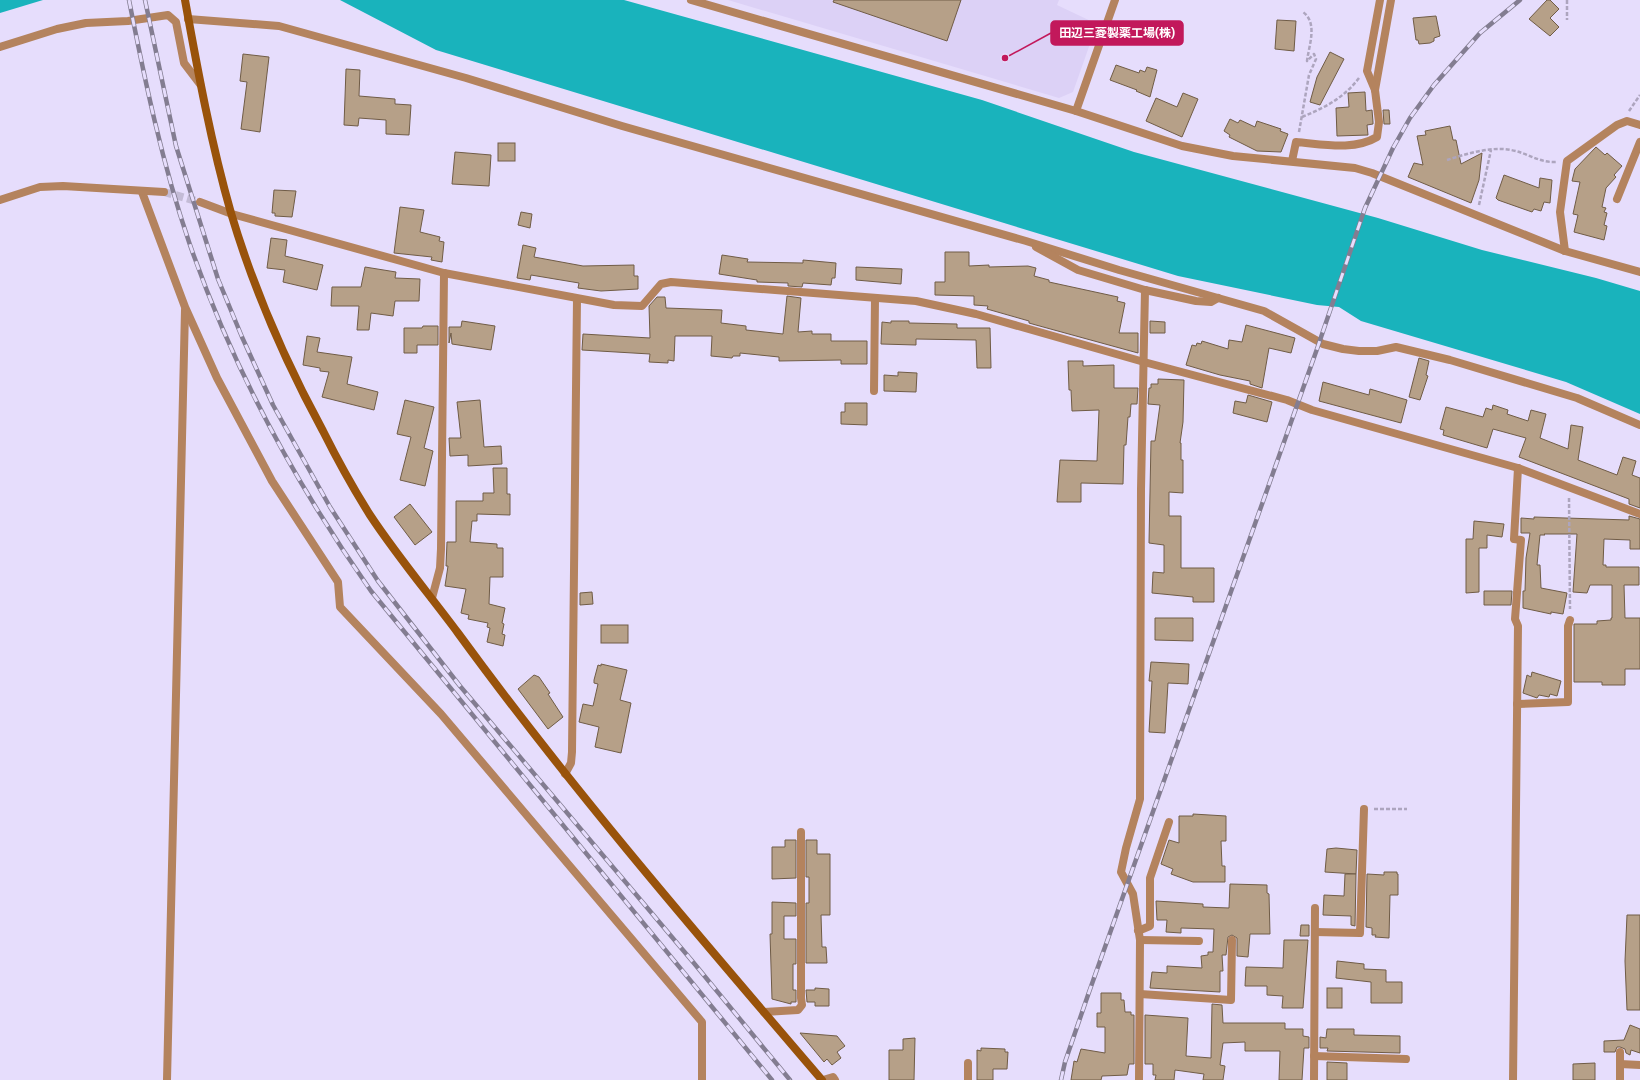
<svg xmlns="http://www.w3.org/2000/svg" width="1640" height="1080" font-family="'IBM Plex Sans','Noto Sans JP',sans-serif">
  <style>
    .built { fill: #dcd1f6 }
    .water { fill: #19b3bc }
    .building { fill: #b6a088; stroke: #705c46 }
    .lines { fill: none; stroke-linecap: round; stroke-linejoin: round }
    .street-tunnel { stroke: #c3bbd6; stroke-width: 8; stroke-dasharray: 8 4; stroke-linecap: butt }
    .path { stroke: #ada5be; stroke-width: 2.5; stroke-dasharray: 4 2; stroke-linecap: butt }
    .street { stroke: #b4835e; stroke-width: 8 }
    .secondary { stroke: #99530b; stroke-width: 8 }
    .rail-casing { stroke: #837d91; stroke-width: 4.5 }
    .rail { stroke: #e6ddfc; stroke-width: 3; stroke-dasharray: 9; stroke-linecap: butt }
    .leader { fill: none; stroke: #c2185b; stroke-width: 1.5 }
    .callout-dot { fill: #c2185b; stroke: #e6ddfc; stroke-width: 1.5 }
    .callout { fill: #c2185b; stroke: #c2185b; stroke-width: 1.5 }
    .callout-label { font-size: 12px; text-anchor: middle; font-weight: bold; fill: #fff }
  </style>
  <rect width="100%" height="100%" fill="#e6ddfc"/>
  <!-- built -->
  <polygon class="built" points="728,0 1059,0 1057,5 1097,24 1073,92 1059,98"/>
  <!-- water -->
  <g class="water">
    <polygon points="0,0 43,0 0,13"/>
    <polygon points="340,0 624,0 982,100 1134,152 1378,218 1482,250 1596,278 1640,291 1640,414 1566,382 1361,321 1339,307 1317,305 1178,276 436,50"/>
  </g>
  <!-- building -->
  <g class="building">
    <polygon points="834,0 961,0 947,41 833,2"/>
    <polygon points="1547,0 1550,0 1559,9 1550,18 1559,27 1550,36 1529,19"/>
    <polygon points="1436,16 1440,36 1434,38 1434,41 1430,43 1419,44 1418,40 1416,40 1413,18"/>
    <polygon points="1277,20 1296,21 1294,51 1275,49"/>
    <polygon points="1330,52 1344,59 1320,105 1310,102 1317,77"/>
    <polygon points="243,54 269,57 260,132 241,129 247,82 240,81"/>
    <polygon points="1116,65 1139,73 1140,70 1145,72 1147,67 1157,70 1150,97 1136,91 1137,90 1110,80"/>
    <polygon points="346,69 360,70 359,96 395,99 395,104 411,105 409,135 386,134 386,120 359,118 358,126 344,125"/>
    <polygon points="1365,92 1366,111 1372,110 1373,122 1373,124 1367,125 1368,135 1337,136 1336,108 1349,107 1348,93"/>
    <polygon points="1183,93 1198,99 1182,137 1146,121 1156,98 1177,107"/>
    <polygon points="1383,110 1389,110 1390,124 1384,124"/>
    <polygon points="1230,119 1238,123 1240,120 1255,127 1257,121 1281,129 1280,131 1288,134 1281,152 1257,151 1229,137 1230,135 1224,131"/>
    <polygon points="1450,126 1453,140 1456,140 1461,164 1482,153 1479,180 1471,203 1408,177 1414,163 1423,165 1417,136 1426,135 1425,131"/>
    <rect x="498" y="143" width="17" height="18"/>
    <polygon points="1596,147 1605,155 1607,153 1622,166 1614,175 1616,177 1606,188 1602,207 1606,208 1604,212 1607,213 1604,225 1607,226 1604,240 1574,232 1578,215 1573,214 1580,182 1572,181 1575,169"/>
    <polygon points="455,152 491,155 489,186 452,184"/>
    <polygon points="1504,175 1539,188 1540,178 1552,180 1550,203 1544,202 1541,211 1534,209 1532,212 1498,200 1496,198"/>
    <polygon points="274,190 296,191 292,217 275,216 275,213 272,213"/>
    <polygon points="400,207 424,210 420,232 440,237 439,241 444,242 442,262 431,260 432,257 394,253"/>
    <polygon points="521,212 532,214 530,228 518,225"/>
    <polygon points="271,238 287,240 285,256 323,265 317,290 283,282 285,270 267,268"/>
    <polygon points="523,245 536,248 534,257 583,266 634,265 634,276 638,276 638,289 601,291 578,288 579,283 531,275 530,280 517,278"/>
    <polygon points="945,252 969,252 969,266 989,265 989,267 1028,266 1036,268 1034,276 1049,280 1049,282 1118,297 1117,301 1125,303 1119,333 1138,333 1138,353 1036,325 1029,323 1029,321 987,309 988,306 974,305 974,296 935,295 935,282 945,282"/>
    <polygon points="722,255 748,259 747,262 803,263 803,260 836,263 835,278 832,278 831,285 803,283 802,287 788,286 788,283 757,282 757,280 719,274"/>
    <polygon points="365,267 396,272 395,278 420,279 419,301 395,301 393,316 371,313 369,330 357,330 359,306 331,306 332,287 361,287"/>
    <polygon points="856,267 902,269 901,284 856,280"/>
    <polygon points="787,296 801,298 798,332 812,331 812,334 831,334 831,341 867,341 867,364 841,364 841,360 779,361 779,357 740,353 740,356 733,356 732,358 711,356 712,336 675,336 674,361 668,360 668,363 649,362 650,354 582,350 583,334 650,338 649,306 657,297 665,297 666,308 722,310 721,323 746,326 746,330 783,334"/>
    <polygon points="462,321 495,326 491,350 452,344 451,333 449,343 449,327 461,327"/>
    <polygon points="891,321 909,321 909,323 957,324 957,328 990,328 991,368 977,368 976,340 916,339 916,345 881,344 882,322 891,323"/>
    <polygon points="1150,321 1165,322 1165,333 1150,333"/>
    <polygon points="1246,325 1295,338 1291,353 1269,348 1262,388 1250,384 1250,381 1220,375 1186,365 1192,345 1196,346 1197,343 1201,344 1202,341 1228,349 1229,340 1242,342"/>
    <polygon points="423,326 438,326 438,345 417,345 417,353 404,353 404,328 422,328"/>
    <polygon points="307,336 320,338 317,352 352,357 347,384 378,392 374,410 322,397 329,372 320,371 320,368 303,365"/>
    <polygon points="1419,358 1429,361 1426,375 1428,376 1420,400 1409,397"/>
    <polygon points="1068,361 1083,361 1083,366 1114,365 1114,388 1138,388 1137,404 1131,404 1130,417 1128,417 1126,445 1124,445 1123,484 1081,483 1081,502 1057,502 1060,460 1097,461 1099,410 1072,411 1071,390 1069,390"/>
    <polygon points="898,372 917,373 916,392 884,391 884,375 898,376"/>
    <polygon points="1158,379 1184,380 1183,422 1180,443 1181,443 1181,460 1183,460 1183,493 1169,492 1169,516 1181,516 1181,568 1214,568 1214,602 1193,602 1193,597 1152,593 1153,572 1164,573 1164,545 1149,543 1151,441 1155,441 1160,405 1148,404 1149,388 1151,388 1151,384 1158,384"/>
    <polygon points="1323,382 1369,395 1370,389 1407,400 1401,423 1319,401"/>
    <polygon points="1248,395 1272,402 1267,422 1233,413 1235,401 1246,403"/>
    <polygon points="405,400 434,407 424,448 433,451 425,486 400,480 411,437 397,434"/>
    <polygon points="480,400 484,447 501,446 502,464 468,466 468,455 450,456 449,438 461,438 457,402"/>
    <polygon points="845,403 867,403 867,425 841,424 841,412 845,412"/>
    <polygon points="1493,405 1508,410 1507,414 1528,421 1531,410 1546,414 1540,438 1568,449 1571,425 1583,427 1578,460 1617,475 1623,457 1636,461 1632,475 1640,478 1640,508 1629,504 1629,499 1519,457 1526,438 1493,429 1487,448 1443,435 1444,430 1440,429 1446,407 1483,417 1486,408 1492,410"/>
    <polygon points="493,468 507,468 507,494 510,494 510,515 477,514 477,521 472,521 470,542 497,544 497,548 503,548 503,577 490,577 489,604 505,608 502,623 504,624 502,634 505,635 503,646 487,642 490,628 487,627 488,623 468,619 469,615 461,613 466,589 445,586 448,566 446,566 447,542 456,542 456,501 483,501 483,493 494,493"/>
    <polygon points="410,504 432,532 415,545 394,517"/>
    <polygon points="1629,516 1640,519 1640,549 1630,549 1630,540 1604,539 1603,565 1606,565 1606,567 1639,567 1639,585 1624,585 1625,618 1640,618 1640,669 1625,669 1625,685 1602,685 1602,682 1574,682 1574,624 1597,624 1597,621 1611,620 1611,618 1612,618 1612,585 1590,585 1587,593 1573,592 1577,534 1544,534 1545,535 1540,535 1537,565 1540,565 1541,588 1567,593 1563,614 1551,612 1551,614 1523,608 1523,591 1525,591 1526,558 1530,533 1521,533 1521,518 1534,519 1534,517 1629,520"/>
    <polygon points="1474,521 1504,524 1502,537 1487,535 1487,548 1479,548 1479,592 1466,593 1466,539 1473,539"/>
    <polygon points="1484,591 1512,591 1511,605 1484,605"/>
    <polygon points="592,592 593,604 580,605 580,593"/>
    <polygon points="1155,618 1193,618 1193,641 1155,640"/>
    <rect x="601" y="625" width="27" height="18"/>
    <polygon points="1151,662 1189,664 1188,684 1168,683 1165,733 1149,732 1152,681 1149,681"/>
    <polygon points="601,664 627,670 620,700 631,703 621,753 595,747 599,727 579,722 583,704 593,706 598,684 594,683 594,680 598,665 601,666"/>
    <polygon points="1532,672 1561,681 1557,696 1550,694 1549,697 1539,695 1537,698 1523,693 1527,675 1531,677"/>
    <polygon points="534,675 539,677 550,693 548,694 563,717 548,729 518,689"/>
    <polygon points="1193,814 1226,816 1226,841 1221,841 1222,866 1225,866 1225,882 1193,882 1171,874 1173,869 1161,864 1169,840 1179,843 1179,816 1193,816"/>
    <polygon points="785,840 796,840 796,878 772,879 772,847 785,847"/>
    <polygon points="806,840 817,840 817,854 830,854 830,915 821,915 822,947 826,947 827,963 806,963 806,903 809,903 809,877 806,877"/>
    <polygon points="1336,848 1357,850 1356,874 1325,872 1327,849"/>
    <polygon points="1384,872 1397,872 1397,874 1398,874 1398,895 1390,895 1389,938 1375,937 1376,935 1372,935 1372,928 1366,927 1367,874 1384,875"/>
    <polygon points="1345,874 1356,874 1355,926 1351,925 1351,916 1323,915 1324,895 1344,896"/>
    <polygon points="1230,884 1267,885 1267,893 1269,894 1270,934 1250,934 1248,957 1237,956 1237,938 1232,935 1228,937 1226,955 1222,955 1223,971 1220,971 1220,992 1150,988 1152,972 1167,973 1167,966 1202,968 1201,956 1208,955 1208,952 1213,952 1214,929 1181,928 1181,933 1166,932 1167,920 1157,920 1156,901 1203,904 1203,907 1229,908"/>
    <polygon points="772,902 796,903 796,916 784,916 784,939 796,939 796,964 793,964 793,990 796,990 796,1002 791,1002 791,1004 772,999 770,934 772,934"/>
    <polygon points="1627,915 1640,915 1640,1010 1627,1010 1625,961"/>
    <polygon points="1301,925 1309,925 1309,936 1300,936"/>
    <polygon points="1284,940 1308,940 1303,1008 1282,1008 1283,996 1267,995 1267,986 1245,986 1246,967 1283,968"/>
    <polygon points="1337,961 1364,964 1364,969 1386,970 1386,982 1402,982 1402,1003 1371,1003 1371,982 1336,978"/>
    <polygon points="815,988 829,989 829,1006 815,1006 815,1002 807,1002 806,990 815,990"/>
    <rect x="1327" y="988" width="15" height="20"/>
    <polygon points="1101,993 1121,993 1121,1000 1124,1000 1125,1012 1131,1012 1131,1015 1134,1015 1134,1064 1129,1064 1127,1075 1102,1076 1101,1080 1071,1080 1074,1061 1077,1062 1081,1049 1105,1053 1105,1027 1097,1027 1097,1013 1101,1013"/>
    <polygon points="1212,1004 1222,1005 1223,1023 1285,1023 1285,1029 1303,1029 1303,1036 1309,1037 1309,1048 1304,1048 1302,1080 1279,1080 1280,1051 1245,1051 1245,1042 1223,1043 1220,1065 1225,1066 1223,1080 1203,1080 1204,1074 1175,1070 1174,1080 1155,1080 1156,1075 1153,1075 1153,1064 1145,1064 1145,1015 1188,1018 1186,1056 1211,1058"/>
    <polygon points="1630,1025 1640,1029 1640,1053 1631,1050 1630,1055 1626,1053 1625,1049 1620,1047 1617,1047 1615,1052 1604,1052 1604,1041 1624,1040"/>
    <polygon points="1327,1029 1354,1029 1354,1035 1400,1036 1400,1053 1327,1051 1328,1048 1320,1048 1320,1037 1326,1038"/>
    <polygon points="800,1033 837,1036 845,1046 837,1052 841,1058 832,1065 827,1059 824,1062"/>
    <polygon points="915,1038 914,1080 889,1080 889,1050 903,1050 903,1039"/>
    <polygon points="981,1048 1005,1049 1005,1052 1008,1052 1007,1069 993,1069 993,1080 977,1080 977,1050 981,1051"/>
    <polygon points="1327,1062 1347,1063 1347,1080 1327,1080"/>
    <polygon points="1595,1063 1595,1080 1573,1080 1573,1064"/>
  </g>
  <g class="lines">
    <!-- street-tunnel -->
    <polyline class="street-tunnel" points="164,192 200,202"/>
    <!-- path -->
    <g class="path">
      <polyline points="1567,0 1567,20"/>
      <polyline points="1629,111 1640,95"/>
      <path d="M1302,117C1324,108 1344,98 1359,78"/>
      <path d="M1299,132L1309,75L1316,59L1314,54L1307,61C1309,45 1318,23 1303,12"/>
      <path d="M1447,160C1466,154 1491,146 1511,150C1528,153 1539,163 1556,162"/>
      <polyline points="1479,205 1491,150"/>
      <polyline points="1569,498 1570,609"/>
      <polyline points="1374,809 1407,809"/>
    </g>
    <!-- street -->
    <g class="street">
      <polyline points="691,0 1076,111 1182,146 1233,156 1355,168 1372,173 1565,251 1640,272"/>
      <polyline points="188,19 279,26 466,78 622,126 1026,241 1119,270 1264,311 1323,344 1343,349 1359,351 1377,351 1396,347 1450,360 1577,398 1640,425"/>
      <polyline points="0,47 57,29 86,23 128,21 168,15 176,22 184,63 200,84"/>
      <polyline points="1375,90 1391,0"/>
      <polyline points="1076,111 1115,0"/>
      <path d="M1292,161L1296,142C1322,144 1354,151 1377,137L1379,122L1375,90L1367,71L1380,0"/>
      <polyline points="142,192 185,307 217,378 272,481 338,582 340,607 441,714 702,1022 702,1080"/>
      <polyline points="1617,199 1640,142"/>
      <polyline points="0,200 40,187 63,186 164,192"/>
      <polyline points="200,202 232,214 444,273 614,305 642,306 661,284 671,282 916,301 976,314 1144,362 1287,400 1312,410 1518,468 1640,514"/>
      <polyline points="1036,247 1078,270 1145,290 1196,301 1211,302 1218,298"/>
      <polyline points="1565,251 1560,212 1567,161 1617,125 1627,121 1640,125"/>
      <polyline points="874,391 875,299"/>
      <polyline points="432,598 440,568 441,549 444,273"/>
      <polyline points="1517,704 1568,702 1568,626 1570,620"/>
      <polyline points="565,774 571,763 572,752 577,299"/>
      <polyline points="1138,931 1150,926 1150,878 1169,822"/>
      <polyline points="1315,932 1360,933 1364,809"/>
      <polyline points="1140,940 1199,941"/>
      <polyline points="1140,994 1231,1000 1232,940"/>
      <polyline points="764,1012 798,1010 802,1005 801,998 801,832"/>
      <polyline points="1314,1056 1406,1059"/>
      <polyline points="1620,1064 1640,1065"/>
      <polyline points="167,1080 185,310"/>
      <polyline points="823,1080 833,1077 835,1080"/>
      <polyline points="968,1080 968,1063"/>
      <polyline points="1139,1080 1140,940 1133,894 1121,872 1126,848 1140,799 1141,489 1145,290"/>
      <polyline points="1314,1080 1315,908"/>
      <polyline points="1513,1080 1518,626 1515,619 1521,540 1514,539 1518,468"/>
      <polyline points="1620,1080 1620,1052"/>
    </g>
    <!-- secondary -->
    <path class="secondary" d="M185,0C198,72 211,143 231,213C253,287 286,363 323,431C337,459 353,488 370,515C397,556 429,594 458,633C571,788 697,934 822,1080"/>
    <!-- rail casing -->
    <g class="rail-casing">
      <g id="rail">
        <path d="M129,0C145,81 162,163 189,242C232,367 295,483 371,591L772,1080"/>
        <polyline points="145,0 176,146 218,279 242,337 273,405 330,507 378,581 460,686 693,962 790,1080"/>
        <polyline points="1061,1080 1065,1062 1088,995 1317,349 1365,208 1393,148 1410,118 1434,85 1480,33 1520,0"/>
      </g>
    </g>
    <!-- rail -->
    <use href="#rail" class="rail"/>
  </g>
  <!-- callouts -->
  <path class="leader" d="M1005 58L1051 33"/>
  <circle class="callout-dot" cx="1005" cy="58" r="4"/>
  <rect class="callout" x="1051" y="21" width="132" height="24" rx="4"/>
  <g class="callout-label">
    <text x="1117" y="37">田辺三菱製薬工場(株)</text>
  </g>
</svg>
